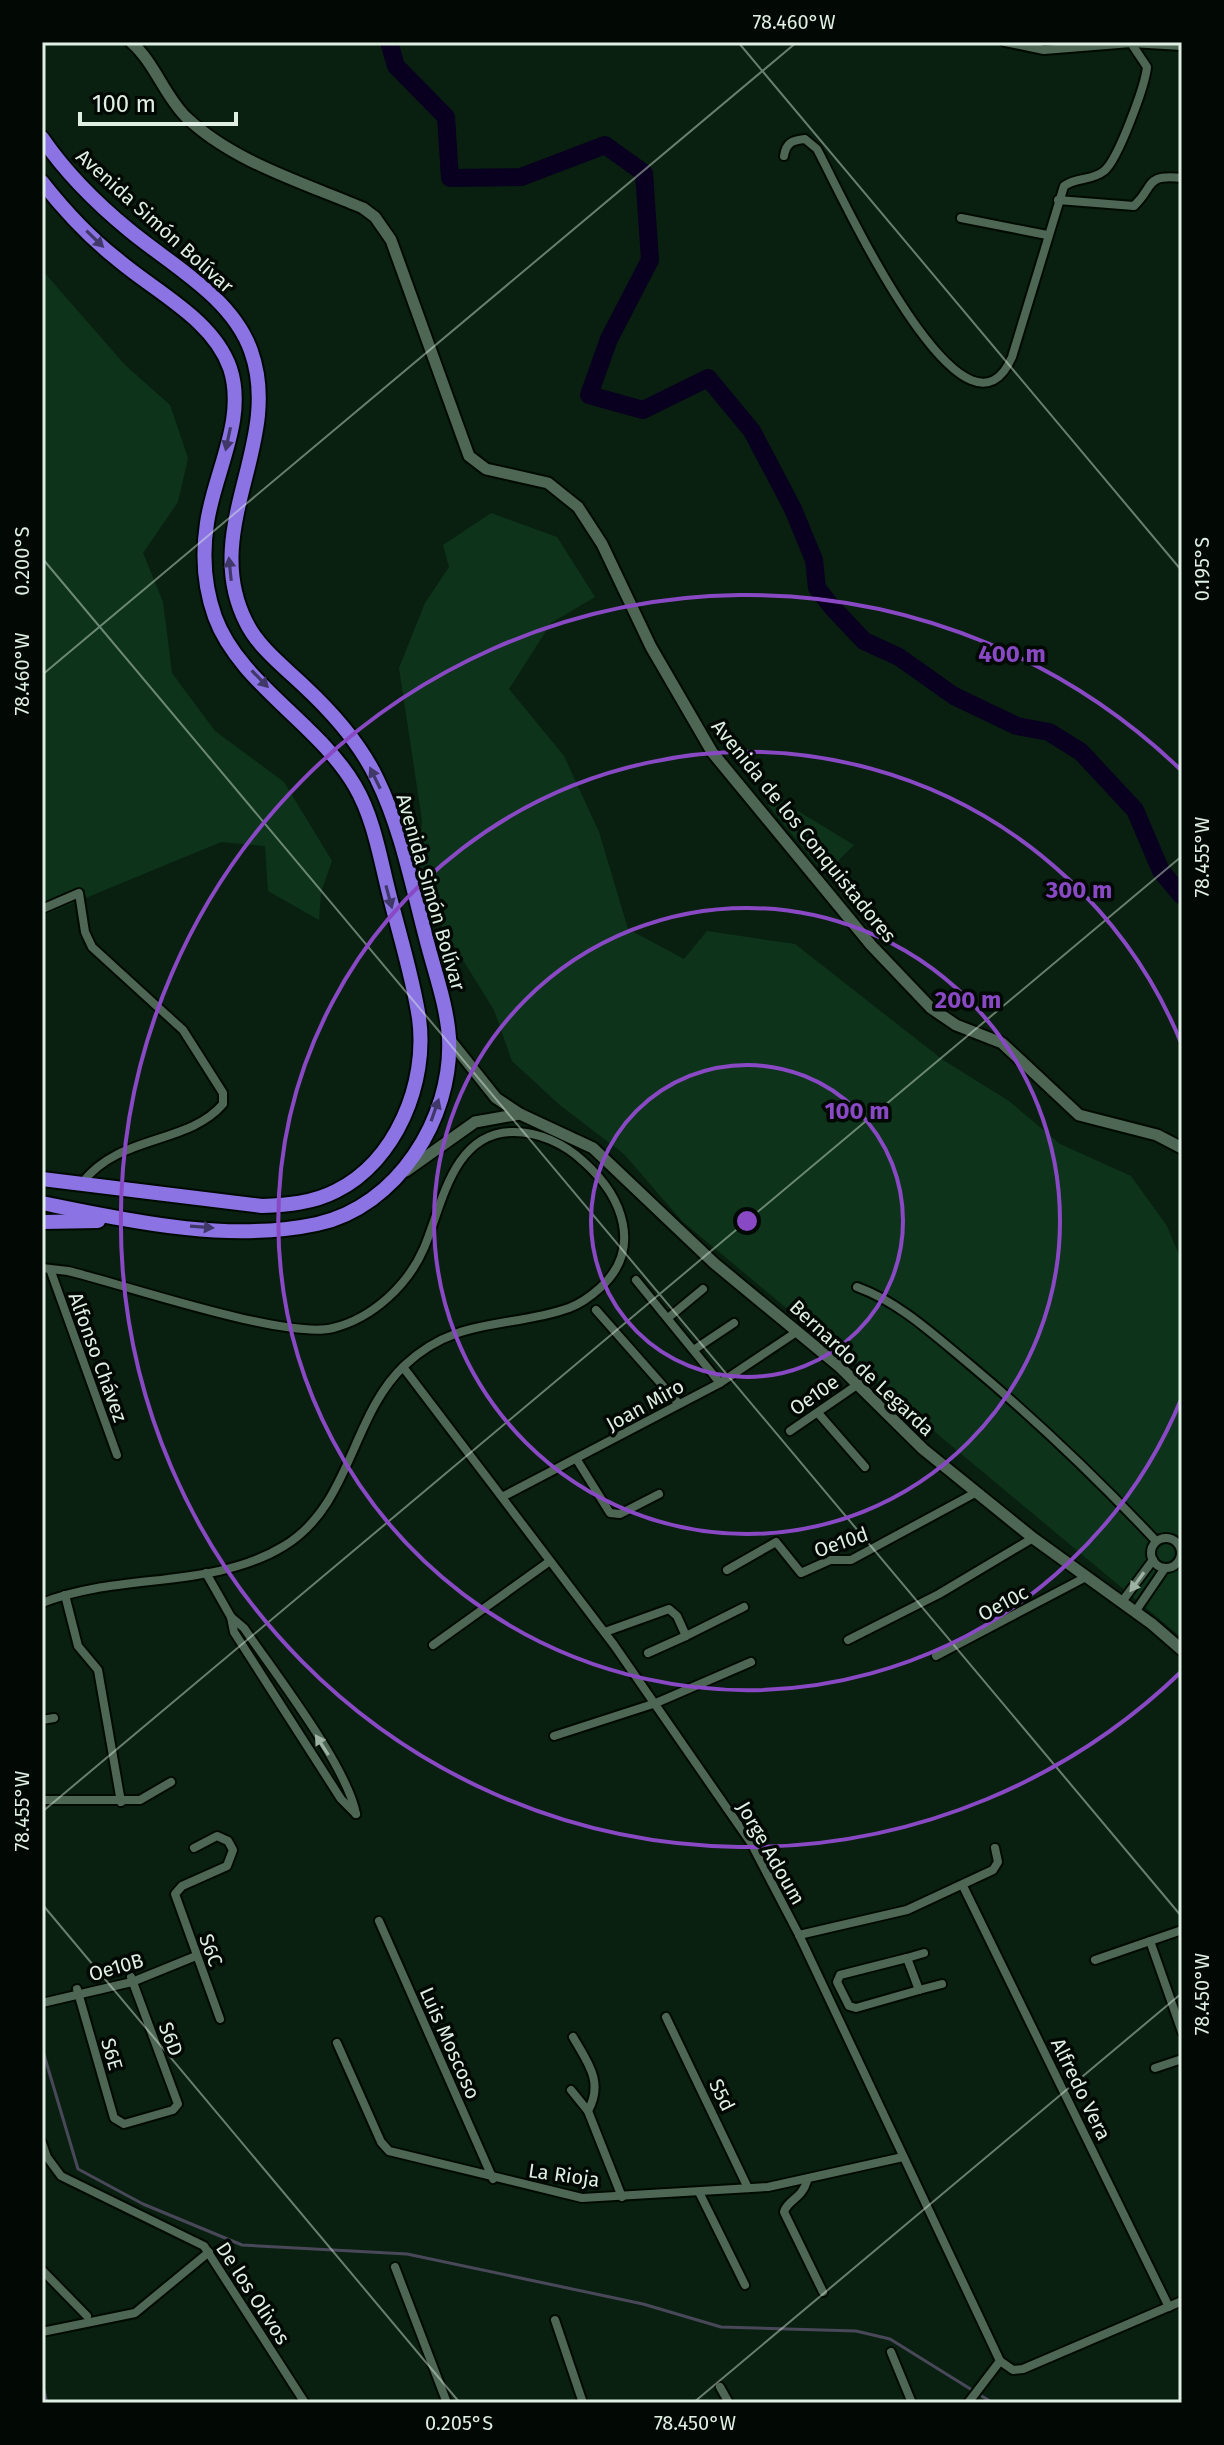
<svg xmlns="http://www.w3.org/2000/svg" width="1224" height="2445" font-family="'Fira Sans',sans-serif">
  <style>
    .green { fill: #0d341b }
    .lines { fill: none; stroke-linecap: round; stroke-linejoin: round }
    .stream { stroke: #494859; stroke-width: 3 }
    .river { stroke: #08001e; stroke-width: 18 }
    .street-casing { stroke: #000a01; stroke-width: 12 }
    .secondary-casing { stroke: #000a01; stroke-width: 15 }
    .highway-casing { stroke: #000a01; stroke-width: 18 }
    .street { stroke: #4e6754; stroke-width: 8 }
    .secondary { stroke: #4e6754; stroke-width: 11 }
    .highway { stroke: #8b73e4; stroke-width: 14 }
    .oneway { fill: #403868 }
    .oneway2 { fill: #9eb2a3 }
    .ticks { fill: none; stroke: #e0efe3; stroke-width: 2; stroke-opacity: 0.45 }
    .ring { fill: none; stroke: #8a49c4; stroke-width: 4 }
    .labels { text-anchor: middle; stroke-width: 7; stroke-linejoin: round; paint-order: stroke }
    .street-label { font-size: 20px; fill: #e0efe3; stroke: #020803 }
    .centre { fill: #8a49c4; stroke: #020803; stroke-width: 4 }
    .ring-label { font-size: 24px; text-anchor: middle; font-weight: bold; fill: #8a49c4; stroke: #020803; stroke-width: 7; stroke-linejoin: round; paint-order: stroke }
    .neatline { fill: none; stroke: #e0efe3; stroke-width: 3 }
    .ticks-label { font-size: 20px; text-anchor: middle; fill: #e0efe3 }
  </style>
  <rect width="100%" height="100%" fill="#092010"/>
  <!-- green -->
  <g class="green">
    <polygon points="42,270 125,365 170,405 188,458 178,502 143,553 163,602 172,673 215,731 284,782 332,861 321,892 319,920 268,891 265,846 221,842 42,916"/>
    <polygon points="491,513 557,537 595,597 551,623 509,689 564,756 599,832 628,929 684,959 707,931 795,944 943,1060 1009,1101 1060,1144 1131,1176 1167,1226 1182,1262 1182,1638 682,1221 624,1154 561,1106 512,1061 494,1010 435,915 419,868 422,820 399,668 425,603 449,567 443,545"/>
    <polygon points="778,799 854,845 831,868 821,870 768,805"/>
  </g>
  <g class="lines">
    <!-- stream -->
    <g class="stream">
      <polyline points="42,2048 78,2169 143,2204 242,2245 407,2254 643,2304 721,2327 856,2331 890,2339 993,2403"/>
      <polyline points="42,2382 47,2403"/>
    </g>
    <!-- river -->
    <polyline class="river" points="389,42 396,66 446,117 450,178 521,177 605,145 644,173 650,260 609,339 589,395 643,410 708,378 752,431 793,509 814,560 817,588 832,607 864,641 899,657 954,696 1017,726 1049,732 1081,752 1135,810 1161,871 1182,896"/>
    <!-- street casing -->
    <g class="street-casing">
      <g id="street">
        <polyline points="1131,43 1182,46"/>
        <path d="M784,156C786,143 792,140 805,139L817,149C835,181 964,469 1012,357L1064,186C1076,177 1092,181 1104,171C1118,160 1145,86 1147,67L1131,43L1044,50L1005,42"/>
        <path d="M1058,200L1134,206C1155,186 1144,174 1182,178"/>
        <polyline points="961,218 1047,235"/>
        <path d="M42,909L79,893L85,932L92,947L183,1030L223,1093V1104C188,1145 119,1134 82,1183"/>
        <path d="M42,1268L68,1271C123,1284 285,1340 333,1328C373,1318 408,1285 424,1248C442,1206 452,1134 511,1132C538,1131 565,1144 584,1162C623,1197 643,1249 600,1288C591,1296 580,1304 569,1308C509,1329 457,1316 405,1365C351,1415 351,1506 284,1546C212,1590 119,1572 42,1603"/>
        <polyline points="50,1269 117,1455"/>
        <polyline points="636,1280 720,1383"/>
        <path d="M857,1287C899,1302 934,1335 968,1363C1035,1419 1097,1478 1156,1541"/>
        <polyline points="596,1310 679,1404"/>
        <polyline points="668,1318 703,1289"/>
        <polyline points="695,1349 734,1323"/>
        <polyline points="403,1367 614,1645 751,1843 799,1935 1000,2361 1013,2370 1023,2369 1182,2301"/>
        <polyline points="818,1413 865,1467"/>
        <polyline points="790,1431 857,1385"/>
        <polyline points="577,1460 610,1513 620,1514 659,1494"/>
        <polyline points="502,1497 720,1383 798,1331"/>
        <circle cx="1166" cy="1553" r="15"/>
        <polyline points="727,1570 776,1542 801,1573 830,1560 851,1560 975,1493"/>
        <polyline points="206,1573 231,1617 234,1632 341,1799 356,1814"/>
        <polyline points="65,1595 78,1646 98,1670 121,1802"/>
        <polyline points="1121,1603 1153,1560"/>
        <polyline points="1135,1612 1165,1568"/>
        <path d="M231,1617L244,1628C274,1672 347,1766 356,1814"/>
        <polyline points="605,1632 669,1609 677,1616 686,1636 744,1607"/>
        <polyline points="848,1640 939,1594 1033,1538"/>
        <polyline points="433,1645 550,1561"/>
        <polyline points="648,1653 686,1636"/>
        <polyline points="936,1656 1084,1578"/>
        <polyline points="42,1720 54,1718"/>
        <polyline points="554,1736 656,1703 751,1662"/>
        <polyline points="42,1800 140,1800 171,1782"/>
        <polyline points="194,1848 217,1836 228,1841 233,1850 227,1866 182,1886 175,1894 220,2019"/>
        <polyline points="963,1886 1169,2307"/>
        <polyline points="379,1921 493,2179"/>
        <polyline points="799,1935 907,1910 993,1870 998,1862 995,1848"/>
        <polyline points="1150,1941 1182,2032"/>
        <polygon points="907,1958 919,1990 856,2008 849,2006 837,1982 840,1975"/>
        <polyline points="907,1958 924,1953"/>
        <polyline points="1095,1960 1182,1930"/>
        <polyline points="77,1989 114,2118 124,2124 173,2110 178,2104 131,1977"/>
        <polyline points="919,1990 942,1984"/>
        <polyline points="42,2003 132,1982 196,1956"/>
        <polyline points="666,2017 748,2188"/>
        <path d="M573,2037C588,2063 604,2082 588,2111"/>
        <polyline points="337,2043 381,2142 389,2151 582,2198 768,2187 903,2157"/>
        <polyline points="1155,2068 1182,2059"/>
        <polyline points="571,2090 588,2111 622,2197"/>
        <polyline points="42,2143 47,2157 61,2176 204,2246 305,2403"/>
        <path d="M807,2181C802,2199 787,2200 784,2212L823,2292"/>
        <polyline points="699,2192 745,2285"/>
        <polyline points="395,2267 447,2403"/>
        <polyline points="42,2270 87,2316"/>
        <polyline points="555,2320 583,2403"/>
        <polyline points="42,2332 135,2313 209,2252"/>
        <polyline points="891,2352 912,2403"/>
        <polyline points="720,2387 729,2403"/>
        <polyline points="968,2403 1000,2361"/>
      </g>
    </g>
    <!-- secondary casing -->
    <g class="secondary-casing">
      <g id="secondary">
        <path d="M131,42C155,63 164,95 186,117C233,162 304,183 363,208L375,217L391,240L469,456L486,469L548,483L578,507L602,544L651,647L712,752L871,945L931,1008L956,1025L1002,1043L1079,1115L1157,1135L1182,1148"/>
        <polyline points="449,1039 496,1098 520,1114 593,1148 714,1263 840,1367 923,1449 1033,1538 1152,1624 1182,1650"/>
        <polyline points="406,1171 475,1122 520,1114"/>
      </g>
    </g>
    <!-- highway casing -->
    <g class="highway-casing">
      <g id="highway">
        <path d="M42,138C66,173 96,203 129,230C171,265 232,297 251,351C284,443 199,529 246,622C258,647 284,667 304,686C333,713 360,743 377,779C401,828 412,885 426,938C434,970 447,1005 449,1038C453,1118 397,1207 317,1224C228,1243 130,1221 42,1203"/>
        <path d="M42,182C64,210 89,237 117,259C154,291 213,319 230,368C247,419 214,473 207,523C202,555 204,586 215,617C239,683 319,724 355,786C375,820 381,864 391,901C401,940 413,979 419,1018C428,1083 396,1161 336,1191C313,1203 287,1205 262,1206L42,1179"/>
        <polyline points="42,1222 98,1221"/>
      </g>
    </g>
    <!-- street -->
    <use href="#street" class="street"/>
    <!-- secondary -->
    <use href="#secondary" class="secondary"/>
    <!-- highway -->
    <use href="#highway" class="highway"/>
  </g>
  <!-- one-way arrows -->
  <defs><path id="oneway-solid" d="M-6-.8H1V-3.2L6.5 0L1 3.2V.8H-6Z" transform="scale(2)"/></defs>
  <g class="oneway">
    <use href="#oneway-solid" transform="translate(95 239) rotate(44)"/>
    <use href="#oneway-solid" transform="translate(228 439) rotate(102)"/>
    <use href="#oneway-solid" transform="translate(230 569) rotate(-96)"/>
    <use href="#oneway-solid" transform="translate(260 679) rotate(46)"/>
    <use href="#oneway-solid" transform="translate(375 778) rotate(-116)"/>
    <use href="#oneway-solid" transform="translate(389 897) rotate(75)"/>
    <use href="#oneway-solid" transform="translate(435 1110) rotate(-71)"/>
    <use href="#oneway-solid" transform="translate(202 1227) rotate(4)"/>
  </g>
  <g class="oneway2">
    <use href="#oneway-solid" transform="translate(1137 1582) rotate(126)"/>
    <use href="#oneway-solid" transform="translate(322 1745) rotate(-123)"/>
  </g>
  <!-- ticks -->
  <path class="ticks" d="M738,42L1182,571M42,558L1182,1917M42,675L797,42M42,1812L1182,856M42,1904L460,2403M693,2403L1182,1993"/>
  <!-- distance rings -->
  <g class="ring">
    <circle cx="747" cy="1221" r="156"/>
    <circle cx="747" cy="1221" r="313"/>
    <path d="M1182 1397A469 469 0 1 1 1182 1045"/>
    <path d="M1182 1671A626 626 0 1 1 1182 771"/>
  </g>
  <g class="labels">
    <!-- street labels -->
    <g class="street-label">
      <text transform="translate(155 221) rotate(42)" y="7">Avenida Simón Bolívar</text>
      <text transform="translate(804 831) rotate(51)" y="7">Avenida de los Conquistadores</text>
      <text transform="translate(431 892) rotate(74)" y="7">Avenida Simón Bolívar</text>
      <text transform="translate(98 1357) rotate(70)" y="7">Alfonso Chávez</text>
      <text transform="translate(862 1368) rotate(43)" y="7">Bernardo de Legarda</text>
      <text transform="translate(814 1395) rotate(-35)" y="7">Oe10e</text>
      <text transform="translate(645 1405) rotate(-29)" y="7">Joan Miro</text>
      <text transform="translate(841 1542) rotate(-19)" y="7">Oe10d</text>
      <text transform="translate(1003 1603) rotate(-28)" y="7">Oe10c</text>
      <text transform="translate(771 1853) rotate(60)" y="7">Jorge Adoum</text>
      <text transform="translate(211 1950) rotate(70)" y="7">S6C</text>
      <text transform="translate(116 1967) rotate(-16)" y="7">Oe10B</text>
      <text transform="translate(171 2039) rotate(69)" y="7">S6D</text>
      <text transform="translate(450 2043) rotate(66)" y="7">Luis Moscoso</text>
      <text transform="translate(112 2054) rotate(74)" y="7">S6E</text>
      <text transform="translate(1081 2089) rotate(64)" y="7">Alfredo Vera</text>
      <text transform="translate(722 2095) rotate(64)" y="7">S5d</text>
      <text transform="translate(564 2175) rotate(8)" y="7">La Rioja</text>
      <text transform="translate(253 2293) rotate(57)" y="7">De los Olivos</text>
    </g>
  </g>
  <circle cx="747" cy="1221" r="12" class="centre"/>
  <g class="ring-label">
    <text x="1012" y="662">400 m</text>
    <text x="1079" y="898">300 m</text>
    <text x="968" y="1008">200 m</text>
    <text x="857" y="1119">100 m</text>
  </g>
  <!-- border -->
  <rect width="1224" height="2445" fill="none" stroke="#020803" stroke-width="88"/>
  <!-- scale -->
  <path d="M80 112v12h156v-12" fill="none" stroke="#e0efe3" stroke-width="4"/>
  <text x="92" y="112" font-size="24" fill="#e0efe3" stroke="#020803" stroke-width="6" paint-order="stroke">100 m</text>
  <rect x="44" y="44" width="1136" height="2357" class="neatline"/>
  <g class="ticks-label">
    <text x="794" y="29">78.460°W</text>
    <text transform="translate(22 561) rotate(-90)" y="7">0.200°S</text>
    <text transform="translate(1202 569) rotate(-90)" y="7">0.195°S</text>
    <text transform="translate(22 674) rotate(-90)" y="7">78.460°W</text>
    <text transform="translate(1202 857) rotate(-90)" y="7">78.455°W</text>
    <text transform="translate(22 1811) rotate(-90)" y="7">78.455°W</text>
    <text transform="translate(1202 1994) rotate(-90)" y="7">78.450°W</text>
    <text x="459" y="2430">0.205°S</text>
    <text x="695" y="2430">78.450°W</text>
  </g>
</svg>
